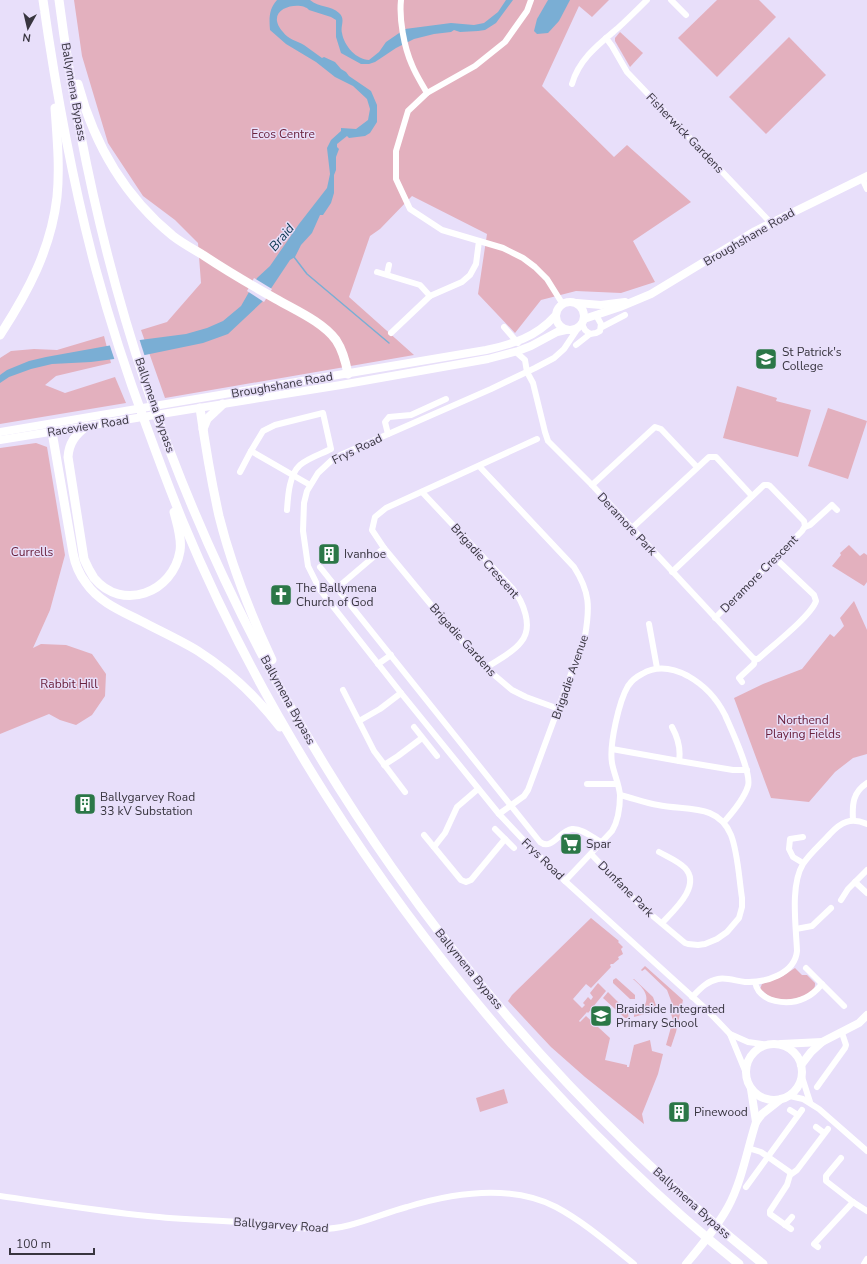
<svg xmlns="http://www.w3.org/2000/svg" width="867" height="1264" font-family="'Nunito Sans',sans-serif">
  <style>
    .green { fill: #e3b0be }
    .water { fill: #7aaed4 }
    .pier { fill: #e8dffa }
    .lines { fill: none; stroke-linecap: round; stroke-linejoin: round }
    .stream { stroke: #7aaed4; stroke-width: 1.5 }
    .minor { stroke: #fff; stroke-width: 6 }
    .major { stroke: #fff; stroke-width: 8 }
    .highway { stroke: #fff; stroke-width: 9 }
    .labels { text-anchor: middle; stroke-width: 3; stroke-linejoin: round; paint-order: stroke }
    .street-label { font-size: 12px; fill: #38353f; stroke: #e8dffa }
    .park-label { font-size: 12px; fill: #6a213d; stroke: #e8dffa }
    .poi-label { font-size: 12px; fill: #38353f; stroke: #e8dffa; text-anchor: start }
    .water-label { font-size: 13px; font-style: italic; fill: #113a54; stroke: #e8dffa }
  </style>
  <rect width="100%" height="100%" fill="#e8dffa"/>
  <!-- green -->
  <g class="green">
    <polygon points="74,0 609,0 592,17 579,6 542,86 614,157 627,145 691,202 633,241 655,282 621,293 576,291 541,300 515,333 478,294 487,234 412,196 380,229 370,236 349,297 414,355 165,398 141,330 167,322 201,283 198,243 175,220 143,196 108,143 82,56"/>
    <polygon points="717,0 759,0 776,17 717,77 678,38"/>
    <polygon points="620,32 643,53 630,67 615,41 615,38"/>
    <polygon points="789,37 826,75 766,134 729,97"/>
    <polygon points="104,336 111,363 56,376 45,385 65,393 115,377 126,403 0,424 0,358 11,351 34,349 57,350"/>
    <polygon points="737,386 777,398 776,401 811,410 798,457 723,438"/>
    <polygon points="828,408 867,421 848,479 808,466"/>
    <polygon points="36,443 47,447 65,555 50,610 33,648 41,644 66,645 92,654 106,674 105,696 92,715 76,725 60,720 49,714 0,734 0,448"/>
    <polygon points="849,545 860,556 864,553 867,555 867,582 864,586 832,566 841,555 840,553"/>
    <polygon points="854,601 867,630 867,754 853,758 835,772 809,802 771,798 734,698 763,684 802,669 830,634 834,637 844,626 840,618"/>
    <polygon points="591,918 619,941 618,942 623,947 621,949 623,954 618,957 619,959 613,964 611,964 610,965 611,967 591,988 586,984 573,999 582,1008 585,1005 583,1003 588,997 591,1000 593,997 590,993 598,983 606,991 588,1013 587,1012 579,1021 580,1022 586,1016 610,1038 605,1060 627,1065 627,1067 629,1067 634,1045 650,1040 652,1051 663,1054 658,1074 642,1114 644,1124 585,1077 551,1047 508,1001 512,995"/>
    <polygon points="645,966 683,1000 676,1032 671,1047 666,1045 673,1020 669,1008 673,1006 667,990 645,969 642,971 641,970"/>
    <path d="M795,968L802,975H807L815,983C817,998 784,1002 773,999C769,997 764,992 760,989L762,984L781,977Z"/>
    <polygon points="616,978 635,995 635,999 630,999 613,983 613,980"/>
    <path d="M633,979H634L653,997L657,1008L648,1011V1013L634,1017V1012L644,1007C651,995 642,987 633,979Z"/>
    <polygon points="608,992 620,1004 619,1006 621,1005 627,1010 629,1018 625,1018 603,998"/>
    <polygon points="504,1089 508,1103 480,1112 476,1098"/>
  </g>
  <!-- water -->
  <g class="water">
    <path d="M277,0H310C319,8 331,5 339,13C346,19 340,26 342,33C344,46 357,60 369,60L379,52L386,42L405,29L451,23L474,25L484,23L498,12L506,0H513L496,23L485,30L478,31L460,32L454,30L451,32L434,34L414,39L396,48L375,62L369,64H361L341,53L336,37V20L331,17L309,10C301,0 262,8 283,32C288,39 297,41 304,45C310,49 316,54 322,58L324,57L335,62L341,69L346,72L349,76L371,91L377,105V122L370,133L365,136L349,138L347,136L337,144V147L339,149L336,157V170L334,175V193L331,203L323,215H320L312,233L301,245L295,257L290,260L262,302L228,334L203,343L145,355L91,362L52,364L31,369L9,377L0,383V375L7,370L29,361L46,357L140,340L186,334L207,328L223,321L241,306L257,278L270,266L299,224L327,188L330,174L327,148L331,140L341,131V128L356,129L368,120L370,109L367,99L353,86L335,77L316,62L286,44L270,30C269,18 269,9 277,0Z"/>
    <polygon points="548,0 570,0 559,21 548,33 537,34 534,31 537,19"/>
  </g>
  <!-- pier -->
  <g class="pier">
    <polygon points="254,278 272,289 264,302 247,291"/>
    <polygon points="139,338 145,357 115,361 109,343"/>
  </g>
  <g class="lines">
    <!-- stream -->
    <polyline class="stream" points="294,257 307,274 389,343"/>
    <!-- minor -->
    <g class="minor">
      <path d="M401,0C399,19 404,47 412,65C416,75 422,84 427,93"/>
      <polyline points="531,0 527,11 505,42 475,66 427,93 408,111 396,151 396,179 410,209 442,230 503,248 523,258 535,267 547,279 562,303"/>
      <polyline points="671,0 686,15"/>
      <polyline points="606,38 612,46 627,72 771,223"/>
      <path d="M572,84C579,59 599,44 618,28C628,19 638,9 647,0"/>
      <polyline points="862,178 867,189"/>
      <polyline points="377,272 420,285 430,296"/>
      <polyline points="387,274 389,265"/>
      <polyline points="582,324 585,330 590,334 596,333 600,331 601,324 596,315"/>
      <polyline points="504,327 518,343"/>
      <polyline points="602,327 625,315"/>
      <polyline points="578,328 564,349 554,358 535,368 491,389 345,453 334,458 318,473 307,491 304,503 303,531 308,566 320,590 401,693 499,814 531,848 565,881 707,1010 730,1034 746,1073"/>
      <polyline points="391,333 430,296 462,282 470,275 476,264 479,241"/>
      <polyline points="576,345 590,334"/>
      <polyline points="516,352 525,360 527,372 533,383 545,432 548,441 592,485 753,658 755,659"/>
      <polyline points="388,434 385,422 389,417 411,415 446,399"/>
      <polyline points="537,439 386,508 375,517 372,530 384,548 437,612 486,668 512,690 526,697 559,709"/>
      <path d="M251,451L263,431L275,425L323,413L331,449C321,454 308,458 300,465C289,475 288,496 287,510"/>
      <path d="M479,466L574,567C590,592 590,607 585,636L528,790L524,796L499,814"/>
      <polyline points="240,472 251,451 310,485"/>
      <polyline points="592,485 655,427 661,429 697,467"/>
      <path d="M422,492L512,588C523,601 534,627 521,642C513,653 497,660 486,668"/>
      <polyline points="805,527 810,525 832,505 837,510"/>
      <polyline points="631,529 709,457 716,457 752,496"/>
      <path d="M320,567L540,842C552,851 560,830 572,829C582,828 593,838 601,842"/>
      <polyline points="672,572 764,485 768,485 770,486 804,521 805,526 802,531 715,618"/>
      <polyline points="337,588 384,548"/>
      <polyline points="649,624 657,668"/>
      <path d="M755,659H758C771,647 811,616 816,601L814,595L775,558"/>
      <polyline points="378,664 391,655"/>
      <polyline points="742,682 739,678 754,664 755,659"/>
      <polyline points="343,690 374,751 405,792"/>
      <polyline points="359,721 380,709 401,693"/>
      <polyline points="414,727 437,756"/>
      <path d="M672,727C678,738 681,749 679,761L733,770H747"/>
      <polyline points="612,749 679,761"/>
      <polyline points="384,765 398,756 422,738"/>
      <polyline points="587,784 617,784"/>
      <path d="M853,820C852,804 853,792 867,783"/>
      <polyline points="495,829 514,848"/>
      <polyline points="424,835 461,880 466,882 471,880 505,839"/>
      <polyline points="803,837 790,839 789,849 793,857 803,863"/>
      <polyline points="434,847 445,833 457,807 478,789"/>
      <path d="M659,852C668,857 678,861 685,868C702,886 673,911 662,923"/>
      <path d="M591,854L642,907L685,943L688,944L698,945L705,944L717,939L727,932L739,918L742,907V898C739,879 738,853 731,835C718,803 686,811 658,805C645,803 633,798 620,795"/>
      <path d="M565,881L612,831C618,821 620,807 620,795C619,784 614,774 612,763C609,745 619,701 628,686C632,680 636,677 642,674C657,665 673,668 688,676C704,685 717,699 725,715C731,729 752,773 748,786C744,799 733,812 724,822"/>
      <polyline points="855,882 867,893"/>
      <polyline points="841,900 848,889 867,870"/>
      <polyline points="796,929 812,926 831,908"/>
      <polyline points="806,968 844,1006"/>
      <path d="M755,982C759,1003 788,1006 805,998C812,995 817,990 822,984"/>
      <path d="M692,997C700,989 707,981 718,979C726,977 736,981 745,982C765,983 795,974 797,951C796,926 790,885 803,864C810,853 821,844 830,834C841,822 851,817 867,824"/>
      <polyline points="730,1034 748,1042 769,1045"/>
      <polyline points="802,1077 810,1102"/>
      <polyline points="817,1087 845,1048 846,1045 842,1033"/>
      <polyline points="790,1096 803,1099 819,1109 867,1151"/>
      <polyline points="790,1110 798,1115"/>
      <polyline points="816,1127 824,1133"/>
      <polyline points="748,1148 761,1152 791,1173"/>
      <polyline points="841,1158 826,1176 826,1181 853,1202 867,1211"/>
      <polyline points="746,1187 802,1110"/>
      <path d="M0,1196C49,1203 99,1211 148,1216C183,1220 219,1220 254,1223C275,1225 296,1229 317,1229C349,1230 377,1215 407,1207C453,1193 511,1184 556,1207C584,1222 609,1244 634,1264"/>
      <polyline points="785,1225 792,1217"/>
      <polyline points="791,1229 770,1214 770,1211 787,1185 790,1175 797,1170 828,1129"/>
      <polyline points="818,1247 814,1244 853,1202"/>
      <polyline points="864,1264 867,1259"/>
    </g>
    <!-- major -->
    <g class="major">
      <circle cx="570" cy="316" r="14"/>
      <polyline points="577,303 601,305 625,302"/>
      <polyline points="584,319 620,307 651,294 755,231 867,176"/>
      <path d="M0,432L486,350C513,344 536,337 555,316"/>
      <polyline points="0,440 341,385 488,359 518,351 531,346 557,332 566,330"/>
      <polyline points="781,1044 822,1042"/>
      <circle cx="774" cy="1072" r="28"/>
      <polyline points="801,1065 811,1052 822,1042 859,1023 867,1015"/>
      <polyline points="751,1089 756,1122"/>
      <path d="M686,1264C701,1246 717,1227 728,1207C742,1181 747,1150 756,1122L762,1114L781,1099"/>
    </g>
    <!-- highway -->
    <g class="highway">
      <path d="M43,0C56,91 72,181 96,270C110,322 127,374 146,425C158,458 170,490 183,522C261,710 377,889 510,1042C580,1122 656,1198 739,1264"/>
      <path d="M59,0C76,130 104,260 146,385C263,728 480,1037 763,1264"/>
      <path d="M78,84C94,144 124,196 173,236C182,243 193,249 203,255C227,271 251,285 276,299C295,310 323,322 336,340C342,349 346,363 348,374"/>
      <path d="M0,335C28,292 51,249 57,197C60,167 57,137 55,108"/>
      <path d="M200,408C205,444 211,480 219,516C231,564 251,615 272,660"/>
      <path d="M87,426C75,435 69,443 68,457L84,559C87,566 90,572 94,578C122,612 173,593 180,551C182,538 177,524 174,512"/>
      <polyline points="203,429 207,419 223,404"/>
      <path d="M52,432L73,553C75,564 79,574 86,583C99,602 121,611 141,621C160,631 180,640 198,651C231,672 256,696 280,727"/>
    </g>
  </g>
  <!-- icons -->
  <defs>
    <g id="school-square" transform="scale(1.15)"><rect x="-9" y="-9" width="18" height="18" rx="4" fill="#2b7747" stroke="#e8dffa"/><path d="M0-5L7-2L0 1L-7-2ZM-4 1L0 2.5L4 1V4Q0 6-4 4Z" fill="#fff"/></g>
    <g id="building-square" transform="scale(1.15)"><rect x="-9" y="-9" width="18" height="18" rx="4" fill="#2b7747" stroke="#e8dffa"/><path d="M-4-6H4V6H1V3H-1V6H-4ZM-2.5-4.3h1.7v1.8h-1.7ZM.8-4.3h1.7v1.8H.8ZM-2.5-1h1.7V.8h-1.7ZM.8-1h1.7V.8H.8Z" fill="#fff"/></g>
    <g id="church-square" transform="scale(1.15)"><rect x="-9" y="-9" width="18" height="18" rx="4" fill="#2b7747" stroke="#e8dffa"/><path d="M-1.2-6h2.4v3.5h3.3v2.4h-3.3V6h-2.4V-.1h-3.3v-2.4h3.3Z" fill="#fff"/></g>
    <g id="supermarket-square" transform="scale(1.15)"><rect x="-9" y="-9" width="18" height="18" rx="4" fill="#2b7747" stroke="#e8dffa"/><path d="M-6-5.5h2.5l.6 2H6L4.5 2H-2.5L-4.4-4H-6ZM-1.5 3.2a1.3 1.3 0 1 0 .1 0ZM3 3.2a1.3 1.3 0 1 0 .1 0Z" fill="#fff"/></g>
  </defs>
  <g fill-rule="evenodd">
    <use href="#school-square" x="766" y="359"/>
    <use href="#building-square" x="329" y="554"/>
    <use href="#church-square" x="281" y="595"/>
    <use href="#building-square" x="85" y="804"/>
    <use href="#supermarket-square" x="571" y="844"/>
    <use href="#school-square" x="601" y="1016"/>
    <use href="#building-square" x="679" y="1112"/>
  </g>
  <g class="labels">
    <!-- street labels -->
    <g class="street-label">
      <text transform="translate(74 92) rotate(80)" y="4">Ballymena Bypass</text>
      <text transform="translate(685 133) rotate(46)" y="4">Fisherwick Gardens</text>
      <text transform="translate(749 237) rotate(-30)" y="4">Broughshane Road</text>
      <text transform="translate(282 385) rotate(-10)" y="4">Broughshane Road</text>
      <text transform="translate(155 405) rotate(71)" y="4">Ballymena Bypass</text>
      <text transform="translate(88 426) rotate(-9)" y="4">Raceview Road</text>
      <text transform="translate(357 449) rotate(-26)" y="4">Frys Road</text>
      <text transform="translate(627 524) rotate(47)" y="4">Deramore Park</text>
      <text transform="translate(485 561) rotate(48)" y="4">Brigadie Crescent</text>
      <text transform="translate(759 574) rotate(-45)" y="4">Deramore Crescent</text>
      <text transform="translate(463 640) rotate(48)" y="4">Brigadie Gardens</text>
      <text transform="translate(570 677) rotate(-71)" y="4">Brigadie Avenue</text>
      <text transform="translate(288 700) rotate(61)" y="4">Ballymena Bypass</text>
      <text transform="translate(543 859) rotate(44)" y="4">Frys Road</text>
      <text transform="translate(626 889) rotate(45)" y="4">Dunfane Park</text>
      <text transform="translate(469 969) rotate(51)" y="4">Ballymena Bypass</text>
      <text transform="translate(692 1203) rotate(42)" y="4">Ballymena Bypass</text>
      <text transform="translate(281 1225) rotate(4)" y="4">Ballygarvey Road</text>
    </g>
    <!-- park labels -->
    <g class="park-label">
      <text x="283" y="138">Ecos Centre</text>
      <text x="32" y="556">Currells</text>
      <text x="69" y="688">Rabbit Hill</text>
      <text x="803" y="724">Northend<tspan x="803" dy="14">Playing Fields</tspan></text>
    </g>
    <!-- poi labels -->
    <g class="poi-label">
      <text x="782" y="356">St Patrick's<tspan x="782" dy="14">College</tspan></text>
      <text x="344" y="558">Ivanhoe</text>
      <text x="296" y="592">The Ballymena<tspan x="296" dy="14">Church of God</tspan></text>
      <text x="100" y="801">Ballygarvey Road<tspan x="100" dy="14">33 kV Substation</tspan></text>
      <text x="586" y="848">Spar</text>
      <text x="616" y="1013">Braidside Integrated<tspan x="616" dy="14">Primary School</tspan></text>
      <text x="694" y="1116">Pinewood</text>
    </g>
    <!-- water labels -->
    <g class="water-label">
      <text transform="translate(281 237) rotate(-50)" y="5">Braid</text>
    </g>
  </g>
  <!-- north arrow -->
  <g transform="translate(28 28) rotate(188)" stroke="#e8dffa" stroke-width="3" paint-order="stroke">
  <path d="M0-3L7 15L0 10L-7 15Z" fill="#38353f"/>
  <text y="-6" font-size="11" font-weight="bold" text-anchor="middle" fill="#38353f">N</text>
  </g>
  <!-- scale -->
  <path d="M10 1248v6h84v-6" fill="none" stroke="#38353f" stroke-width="2"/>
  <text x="16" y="1248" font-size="12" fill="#38353f" stroke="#e8dffa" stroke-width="3" paint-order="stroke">100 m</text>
</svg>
